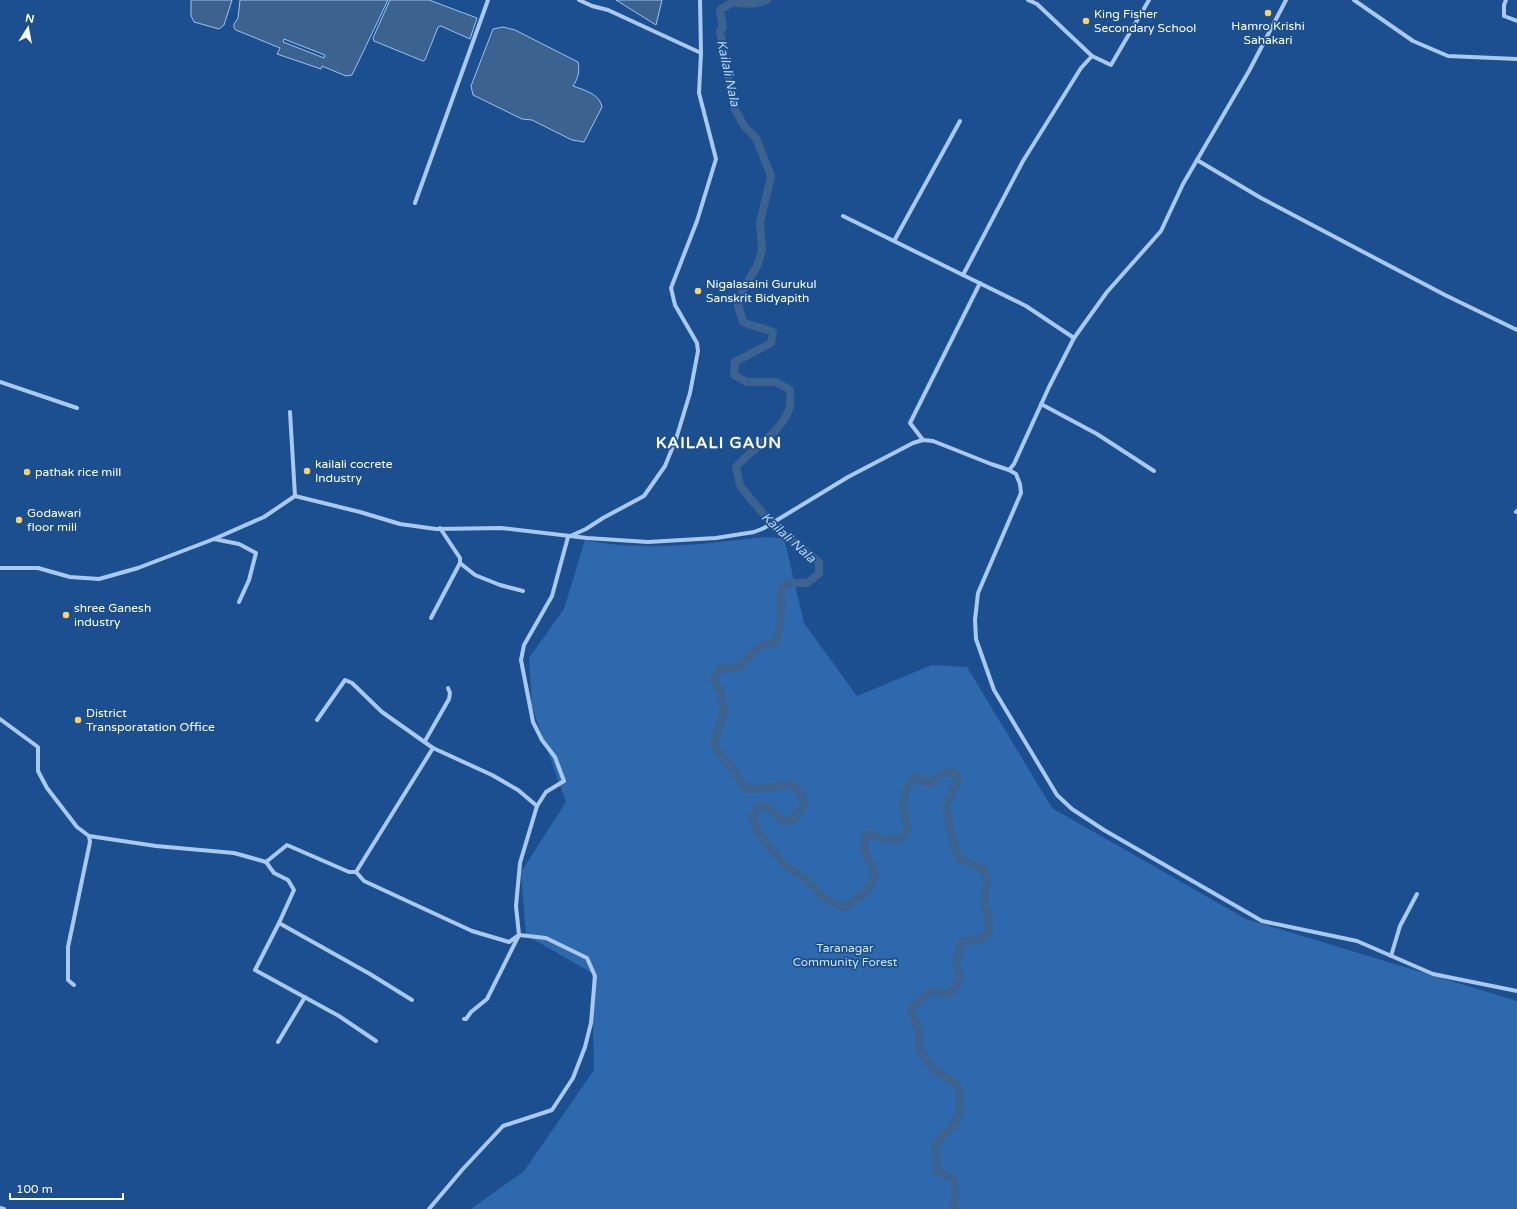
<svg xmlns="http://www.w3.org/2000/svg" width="1517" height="1209" font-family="'Varela Round',sans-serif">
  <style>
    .green { fill: #2e69ad }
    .water { fill: #3c6290; stroke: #9cc4f0; fill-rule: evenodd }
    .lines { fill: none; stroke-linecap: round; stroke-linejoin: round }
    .canal { stroke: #3c6290; stroke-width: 8 }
    .street { stroke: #a9c9ee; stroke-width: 4 }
    .poi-dot { fill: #ffd166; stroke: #1b4f8f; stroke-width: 1.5 }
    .labels { text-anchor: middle; stroke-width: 3.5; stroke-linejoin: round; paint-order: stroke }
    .poi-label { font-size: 12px; fill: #fff; stroke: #1b4f8f; text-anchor: start }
    .park-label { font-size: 12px; fill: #cfe3fa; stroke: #1b4f8f }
    .water-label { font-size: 13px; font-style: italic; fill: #b5d3f5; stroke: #1b4f8f }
    .district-label { font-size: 16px; font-weight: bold; letter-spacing: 1px; fill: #fff; stroke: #1b4f8f }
  </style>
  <rect width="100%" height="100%" fill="#1b4f8f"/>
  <!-- green -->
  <path class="green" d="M763,537L784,538L804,623L857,696L932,665L967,667L1052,808L1246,919L1517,1001V1209H471L524,1171L594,1070L592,973L526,935L521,872L566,802L532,707L529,658L564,609L585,540C643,552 705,544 763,537Z"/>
  <!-- water -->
  <g class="water">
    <polygon points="191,0 232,0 224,25 219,29 194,22 191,16"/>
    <path d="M240,0H388L352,75L346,76L322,66L321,69L277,54L280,48L236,30L234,28V24L238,18ZM284,39L325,55L324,58L283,42Z"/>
    <polygon points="390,0 429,0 477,18 470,39 441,26 438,27 425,60 423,61 374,41 373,38"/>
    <polygon points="616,0 662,0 656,25"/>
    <path d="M503,27L515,30L578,62C580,71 578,79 573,86C584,90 600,94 602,107L584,142L572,140L532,120L522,119L473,95L471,86L493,29Z"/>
  </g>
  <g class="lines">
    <!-- canal -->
    <path class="canal" d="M767,0C756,4 744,5 733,2L720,10L723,27L720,31L734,108L745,127L756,138L771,176L760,223L762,250L758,264L743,290L738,305L743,322C753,327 763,327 773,332L771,343L735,362L734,375L747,382H776L790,390C790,395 791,401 790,406C785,430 751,449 736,467L740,486L771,523L819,562V574L807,583H790L782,586L780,625L776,642L760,646L737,668H721L713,679L721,693L724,712L714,742L720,756L731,766L745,789C762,790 777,785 793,785L802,795L804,805L792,820H781L768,807L758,806L753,816L757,832L786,866L803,877L825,899L844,907L865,893L876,875L864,850L865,835L871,834L884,840L900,839L908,827C901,808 900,791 916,776L924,782H933L941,774L953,772L958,779L946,806L950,830L959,859L983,869L987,880L984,904L988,915L989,932L980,939L961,942L956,964L960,979L950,994L931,991L910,1008L919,1032L918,1047L935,1071L957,1084C965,1116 957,1122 935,1144L937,1171L954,1179L955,1202L951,1209"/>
    <!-- street -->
    <g class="street">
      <polyline points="579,0 592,6 608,10 701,53"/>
      <polyline points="1028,0 1037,4 1092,56"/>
      <polyline points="1354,0 1413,41 1448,56 1517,59"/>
      <polyline points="1506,0 1504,5 1504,16 1517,21"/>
      <polyline points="1197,160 1261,198 1445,295 1517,330"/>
      <polyline points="415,203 488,0"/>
      <polyline points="843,216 963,275"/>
      <polyline points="894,241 960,121"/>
      <polyline points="1074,338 1026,306 963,275 1023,161 1081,68 1092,56 1111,65 1149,0"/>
      <polyline points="0,382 77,408"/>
      <polyline points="1041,404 1097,434 1154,471"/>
      <polyline points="290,412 295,496"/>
      <polyline points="923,440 910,423 980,283"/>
      <polyline points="1009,470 1014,464 1049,387 1074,338 1107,292 1161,231 1183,184 1249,71 1286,0"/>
      <polyline points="1516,512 1517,511"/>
      <polyline points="214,539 239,544 256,553 249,580 239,602"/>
      <polyline points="460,563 475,575 500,585 523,591"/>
      <polyline points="0,568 38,568 70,577 99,579 138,568 214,539 264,517 295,496 360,512 400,524 436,529 501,528 587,538 648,542 716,538 754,532 764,528 848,477 913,443 923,440 933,441 991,464 1009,470 1016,474 1020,484 1021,493 978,593 975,620 976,639 994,690 1057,795 1072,809 1104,830 1262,921 1357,941 1433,974 1517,991"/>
      <polyline points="431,618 460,563 460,558 440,528"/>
      <polyline points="0,719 38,747 38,771 47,788 77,827 89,836 156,846 234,853 266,862 287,845 349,872 356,872 364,881 472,931 509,942 519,935 546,938 587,958 595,976 591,1023 585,1047 573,1078 552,1110 503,1126 462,1170 429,1209"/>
      <polyline points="317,720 345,680 352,683 382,712 433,748 492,775 518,790 537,806"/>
      <polyline points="425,741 449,699 450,693 448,688"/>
      <polyline points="266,862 274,873 288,880 294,890 279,923 370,974 412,1000"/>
      <polyline points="356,872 433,748"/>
      <polyline points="279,923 255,970 339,1016 376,1041"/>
      <polyline points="1391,956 1400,926 1417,894"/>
      <polyline points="74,985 68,980 68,947 90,842 89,836"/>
      <polyline points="464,1019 466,1019 471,1012 487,999 519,935 516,906 520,863 537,806 546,792 564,781 555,757 542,740 533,722 521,660 524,645 552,596 568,537 586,529 603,518 644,496 665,466 676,439 690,393 698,351 697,343 675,305 671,288 697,221 716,159 699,93 701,53 700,0"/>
      <polyline points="278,1042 305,997"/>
      <polyline points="0,1208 4,1209"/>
    </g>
  </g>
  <!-- markers -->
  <g class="poi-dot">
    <circle cx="1268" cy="13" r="4"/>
    <circle cx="1086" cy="21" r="4"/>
    <circle cx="698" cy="291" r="4"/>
    <circle cx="307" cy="471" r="4"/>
    <circle cx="27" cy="472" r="4"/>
    <circle cx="19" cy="520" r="4"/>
    <circle cx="66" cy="615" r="4"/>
    <circle cx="78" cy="720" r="4"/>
  </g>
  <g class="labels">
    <!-- poi labels -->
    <g class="poi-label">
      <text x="1094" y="18">King Fisher<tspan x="1094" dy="14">Secondary School</tspan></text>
      <text x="1268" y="30" text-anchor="middle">Hamro Krishi<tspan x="1268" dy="14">Sahakari</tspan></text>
      <text x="706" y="288">Nigalasaini Gurukul<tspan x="706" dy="14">Sanskrit Bidyapith</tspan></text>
      <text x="315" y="468">kailali cocrete<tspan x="315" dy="14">Industry</tspan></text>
      <text x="35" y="476">pathak rice mill</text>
      <text x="27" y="517">Godawari<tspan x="27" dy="14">floor mill</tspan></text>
      <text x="74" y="612">shree Ganesh<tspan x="74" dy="14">industry</tspan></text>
      <text x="86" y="717">District<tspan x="86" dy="14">Transporatation Office</tspan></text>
    </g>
    <!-- park labels -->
    <g class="park-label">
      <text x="845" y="952">Taranagar<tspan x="845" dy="14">Community Forest</tspan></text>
    </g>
    <!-- water labels -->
    <g class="water-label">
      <text transform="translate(729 73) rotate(78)" y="5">Kailali Nala</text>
      <text transform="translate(789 537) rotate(42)" y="5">Kailali Nala</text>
    </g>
    <!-- district labels -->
    <g class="district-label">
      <text x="719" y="448">KAILALI GAUN</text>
    </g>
  </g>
  <!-- north arrow -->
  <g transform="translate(28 28) rotate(11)" stroke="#1b4f8f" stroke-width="3" paint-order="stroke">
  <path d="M0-3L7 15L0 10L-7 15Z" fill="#ffffff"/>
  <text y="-6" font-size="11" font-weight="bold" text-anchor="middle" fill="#ffffff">N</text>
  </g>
  <!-- scale -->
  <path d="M10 1193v6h113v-6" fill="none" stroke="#ffffff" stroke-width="2"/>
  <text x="16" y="1193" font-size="12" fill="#ffffff" stroke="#1b4f8f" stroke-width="3" paint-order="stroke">100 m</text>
</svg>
